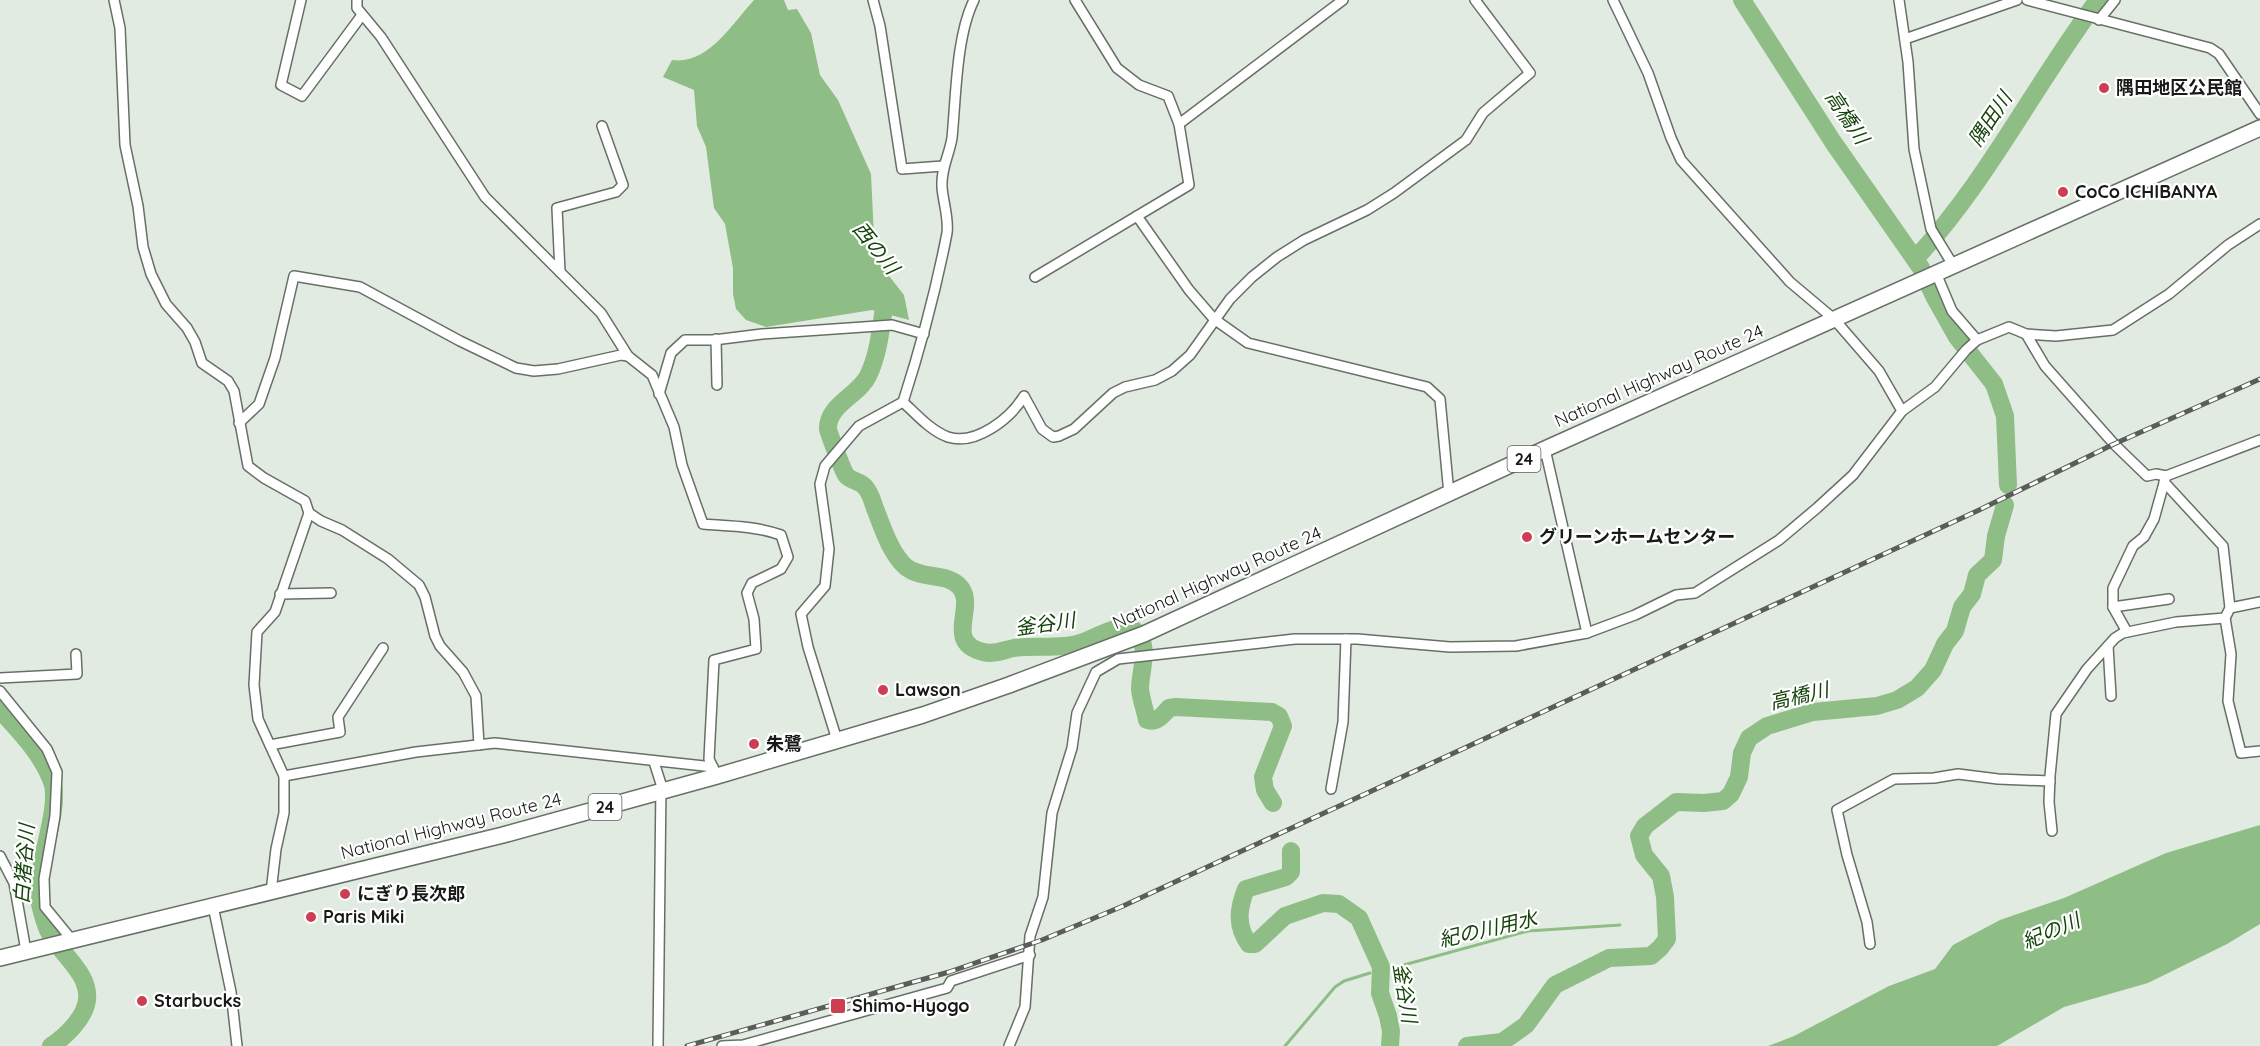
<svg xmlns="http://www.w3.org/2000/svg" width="2260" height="1046" font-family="Quicksand,'Noto Sans JP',sans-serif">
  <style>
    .water { fill: #8ebe85 }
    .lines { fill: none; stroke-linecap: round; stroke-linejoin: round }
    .stream { stroke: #8ebe85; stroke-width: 3 }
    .river { stroke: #8ebe85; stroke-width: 18 }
    .minor-casing { stroke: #676f66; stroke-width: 12 }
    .trunk-casing { stroke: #676f66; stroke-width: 18 }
    .minor { stroke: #fff; stroke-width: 9 }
    .trunk { stroke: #fff; stroke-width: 15 }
    .rail-casing { stroke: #595e59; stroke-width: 5 }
    .rail { stroke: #fff; stroke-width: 3; stroke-dasharray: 9; stroke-linecap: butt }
    .poi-dot { fill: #ce3e53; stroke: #fff; stroke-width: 2 }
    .labels { text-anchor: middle; stroke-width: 4.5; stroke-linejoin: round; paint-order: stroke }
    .shield { fill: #fff; stroke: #5d5f5d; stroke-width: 1.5 }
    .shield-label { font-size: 16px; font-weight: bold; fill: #171a17 }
    .poi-label { font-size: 18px; font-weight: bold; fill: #171a17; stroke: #fff; text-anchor: start }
    .street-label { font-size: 18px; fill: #171a17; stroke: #fff }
    .water-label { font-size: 20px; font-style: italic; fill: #15440b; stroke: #fff }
  </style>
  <rect width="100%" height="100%" fill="#e2ebe1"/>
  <!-- water -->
  <g class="water">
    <path d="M754,0H784L788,10L797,9L811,33L820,75L838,100L871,174L875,258L904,295L909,320L872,310L766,327L746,320L736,309L733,294V268L725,224L714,208L706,147L697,126L694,90L663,77L672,60C708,65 732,24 754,0Z"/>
    <polygon points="2260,825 2260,924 2227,944 2148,983 2064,1007 1997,1046 1768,1046 1794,1036 1889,986 1935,969 1953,945 2000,920 2064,898 2166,853"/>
  </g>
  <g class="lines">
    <!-- stream -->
    <g class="stream">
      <polyline points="1400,966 1528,931 1620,925"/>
      <polyline points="1285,1046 1335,987 1344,981 1370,973"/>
    </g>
    <!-- river -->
    <g class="river">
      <polyline points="1742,0 1833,142 1921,268 1934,296 1957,337 1994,384 2005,416 2008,485"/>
      <path d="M1915,259C1987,182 2035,84 2098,0"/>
      <path d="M882,291L886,296C881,322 880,352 868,376C859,395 827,405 828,429C829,434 843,471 846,475C850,481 861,481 865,487C871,493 873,504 876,511C883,529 891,554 906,567C922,580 947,572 960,587C977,607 943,642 983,652C994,655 1003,650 1014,648C1037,645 1065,650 1086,641C1096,637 1124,622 1133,629C1152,643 1140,670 1140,689C1141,699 1145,710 1147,720C1157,723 1163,715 1169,708L1176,707L1272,712L1279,716L1283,726L1263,777L1265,790L1273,803"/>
      <path d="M0,710C19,730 45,758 53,785C57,802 49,831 45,849C41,866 36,891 41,908C43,916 46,927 50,934C62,955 90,974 87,1000C85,1018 65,1037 51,1046"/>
      <path d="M1291,851V872L1286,877L1246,889C1238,909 1236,926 1249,944H1255L1285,916L1323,903L1339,904L1359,918L1381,967L1380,993L1388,1016L1391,1031L1390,1046"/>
      <polyline points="1467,1046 1502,1042 1526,1025 1555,985 1609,958 1651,956 1660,948 1667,939 1665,897 1661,876 1644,855 1639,836 1645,826 1676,802 1704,803 1723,801 1731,794 1739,777 1742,753 1749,738 1767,726 1813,712 1877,706 1897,700 1917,688 1933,670 1945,644 1955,631 1962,607 1972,594 1977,575 1993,560 1996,536 2005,505"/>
    </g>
    <!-- minor casing -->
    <g class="minor-casing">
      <g id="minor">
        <polyline points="114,0 120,28 125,145 138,206 143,247 151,274 166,304 187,328 195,342 202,363 228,381 234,391 248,466 264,478 305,501 309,513 275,612 257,632 254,685 258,719 284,776 284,813 276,849 271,892"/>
        <polyline points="301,0 281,85 302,96 362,15"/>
        <path d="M357,0V8L381,37L485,197L601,313L628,356L652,375L674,427L682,465L703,524C730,526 756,526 781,535L788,557L781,569L752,583L747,593L754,619L756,649L714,660L709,759L717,776"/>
        <polyline points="873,0 880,26 902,169 943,166"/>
        <polyline points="1613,0 1648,73 1671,138 1681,160 1790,282 1834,319 1879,371 1902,411"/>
        <polyline points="1899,0 1908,62 1914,149 1931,229 1953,265"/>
        <polyline points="2027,0 2210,48 2219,54 2260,114"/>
        <polyline points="2099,20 2115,0"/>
        <polyline points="1905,39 2017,0"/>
        <polyline points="1179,124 1343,0"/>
        <polyline points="1137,216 1189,290 1214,319 1248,343 1427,387 1440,399 1449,494"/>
        <polyline points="560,272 557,208 616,192 623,185 602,126"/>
        <polyline points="1936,273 1952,311 1977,340"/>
        <polyline points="1035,277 1189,185 1179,124 1168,96 1139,85 1117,68 1075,0"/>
        <polyline points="2026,334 2045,366 2114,444 2147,476 2156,474 2166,476 2260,440"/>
        <polyline points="716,339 717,385"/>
        <polyline points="659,394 671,353 685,340 714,340 762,334 892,325 924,334"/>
        <path d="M903,402C916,414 931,431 948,437C976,446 1011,418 1024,396L1042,429L1053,437L1059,436L1074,429L1113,393L1125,387L1155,380L1172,371L1190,355L1230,299L1252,277L1277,257L1304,240L1367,210L1394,193L1466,140L1483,113L1530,73L1475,0"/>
        <polyline points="239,423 259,404 275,358 294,276 360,287 460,341 516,368 534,371 558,369 621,355 628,356"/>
        <polyline points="1545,449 1587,633"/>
        <polyline points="2164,482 2223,546 2230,608"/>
        <polyline points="309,513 321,521 342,530 388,559 419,585 425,597 435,636 440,646 463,672 476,696 479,745"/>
        <polyline points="280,594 331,593"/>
        <polyline points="2113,607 2169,599"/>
        <polyline points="2225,618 2231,654 2228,701 2241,753 2260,751"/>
        <polyline points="2127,632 2113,607 2113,588 2133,546 2144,537 2154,519 2166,476"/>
        <polyline points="2108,646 2111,696"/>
        <polyline points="0,678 77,674 76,654"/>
        <polyline points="0,691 47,749 57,772 55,816 44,879 45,907 72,940"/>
        <path d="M837,740L808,647L801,614L825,586L829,549L820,484L825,466L859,426L903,402C921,346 936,290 947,233C949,218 943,202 942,187C941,168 949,156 952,138C956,98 956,36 974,0"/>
        <polyline points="270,745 340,732 338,717 383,648"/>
        <polyline points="654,762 661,784 658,1046"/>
        <polyline points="284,776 416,752 495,743 713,767"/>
        <polyline points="1331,789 1343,722 1346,639"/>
        <polyline points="2052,831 2049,802 2050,776 2056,714 2087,669 2115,638 2123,633 2176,622 2225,618 2230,608 2260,602"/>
        <polyline points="0,856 14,883 26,951"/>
        <polyline points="213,906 231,992 237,1046"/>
        <polyline points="1870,944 1867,922 1847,855 1837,810 1894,779 1934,778 1958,774 1998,779 2050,781"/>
        <polyline points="722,1046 743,1045 947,988 951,981 1030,955"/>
        <polyline points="1009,1046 1025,1007 1030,936 1043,897 1052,813 1072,748 1077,713 1096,672 1118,659 1295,639 1357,639 1450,647 1516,646 1587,633 1635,615 1676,595 1695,593 1779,540 1817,508 1853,475 1902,411 1935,387 1966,350 1977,340 2009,327 2026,334 2056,336 2113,330 2169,294 2228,245 2260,224"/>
      </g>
    </g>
    <!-- trunk casing -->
    <g class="trunk-casing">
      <polyline id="trunk" points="0,958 503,835 717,776 923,715 1009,685 1144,634 1545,449 2260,128"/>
    </g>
    <!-- minor -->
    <use href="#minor" class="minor"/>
    <!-- trunk -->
    <use href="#trunk" class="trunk"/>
    <!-- rail casing -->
    <g class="rail-casing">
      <polyline id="rail" points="687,1046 949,972 1042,940 1123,906 1977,511 2114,444 2260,379"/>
    </g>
    <!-- rail -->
    <use href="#rail" class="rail"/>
  </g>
  <!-- markers -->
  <g class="poi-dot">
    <circle cx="2104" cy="88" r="6"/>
    <circle cx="2063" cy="192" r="6"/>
    <circle cx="1527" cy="537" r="6"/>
    <circle cx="883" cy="690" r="6"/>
    <circle cx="754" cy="744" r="6"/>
    <circle cx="345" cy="894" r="6"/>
    <circle cx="311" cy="917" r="6"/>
    <circle cx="142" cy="1001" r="6"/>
    <rect x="830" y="998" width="16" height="16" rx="3"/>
  </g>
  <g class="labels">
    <!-- shield labels -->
    <g class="shield">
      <rect x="1507.5" y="446" width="33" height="26" rx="4.5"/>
      <rect x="588.5" y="794" width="33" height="26" rx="4.5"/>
    </g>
    <g class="shield-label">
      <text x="1524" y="465">24</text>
      <text x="605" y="813">24</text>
    </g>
    <!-- poi labels -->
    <g class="poi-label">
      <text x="2116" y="94">隅田地区公民館</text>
      <text x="2075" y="198">CoCo ICHIBANYA</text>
      <text x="1539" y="543">グリーンホームセンター</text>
      <text x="895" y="696">Lawson</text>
      <text x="766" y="750">朱鷺</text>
      <text x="357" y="900">にぎり長次郎</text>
      <text x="323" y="923">Paris Miki</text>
      <text x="154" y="1007">Starbucks</text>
      <text x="852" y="1012">Shimo-Hyogo</text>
    </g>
    <!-- street labels -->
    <g class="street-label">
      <text transform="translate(1659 376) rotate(-24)" y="6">National Highway Route 24</text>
      <text transform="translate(1217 578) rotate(-24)" y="6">National Highway Route 24</text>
      <text transform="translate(451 826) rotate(-14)" y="6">National Highway Route 24</text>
    </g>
    <!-- water labels -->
    <g class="water-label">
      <text transform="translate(1847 117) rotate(56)" y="7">高橋川</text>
      <text transform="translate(1990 119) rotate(-56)" y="7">隅田川</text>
      <text transform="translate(876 248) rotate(51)" y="7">西の川</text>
      <text transform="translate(1045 624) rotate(-8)" y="7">釜谷川</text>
      <text transform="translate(1799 696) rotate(-13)" y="7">高橋川</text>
      <text transform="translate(24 864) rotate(-86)" y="7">白猪谷川</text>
      <text transform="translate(1488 929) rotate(-13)" y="7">紀の川用水</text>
      <text transform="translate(2051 931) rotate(-23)" y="7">紀の川</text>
      <text transform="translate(1405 993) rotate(81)" y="7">釜谷川</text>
    </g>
  </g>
</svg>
